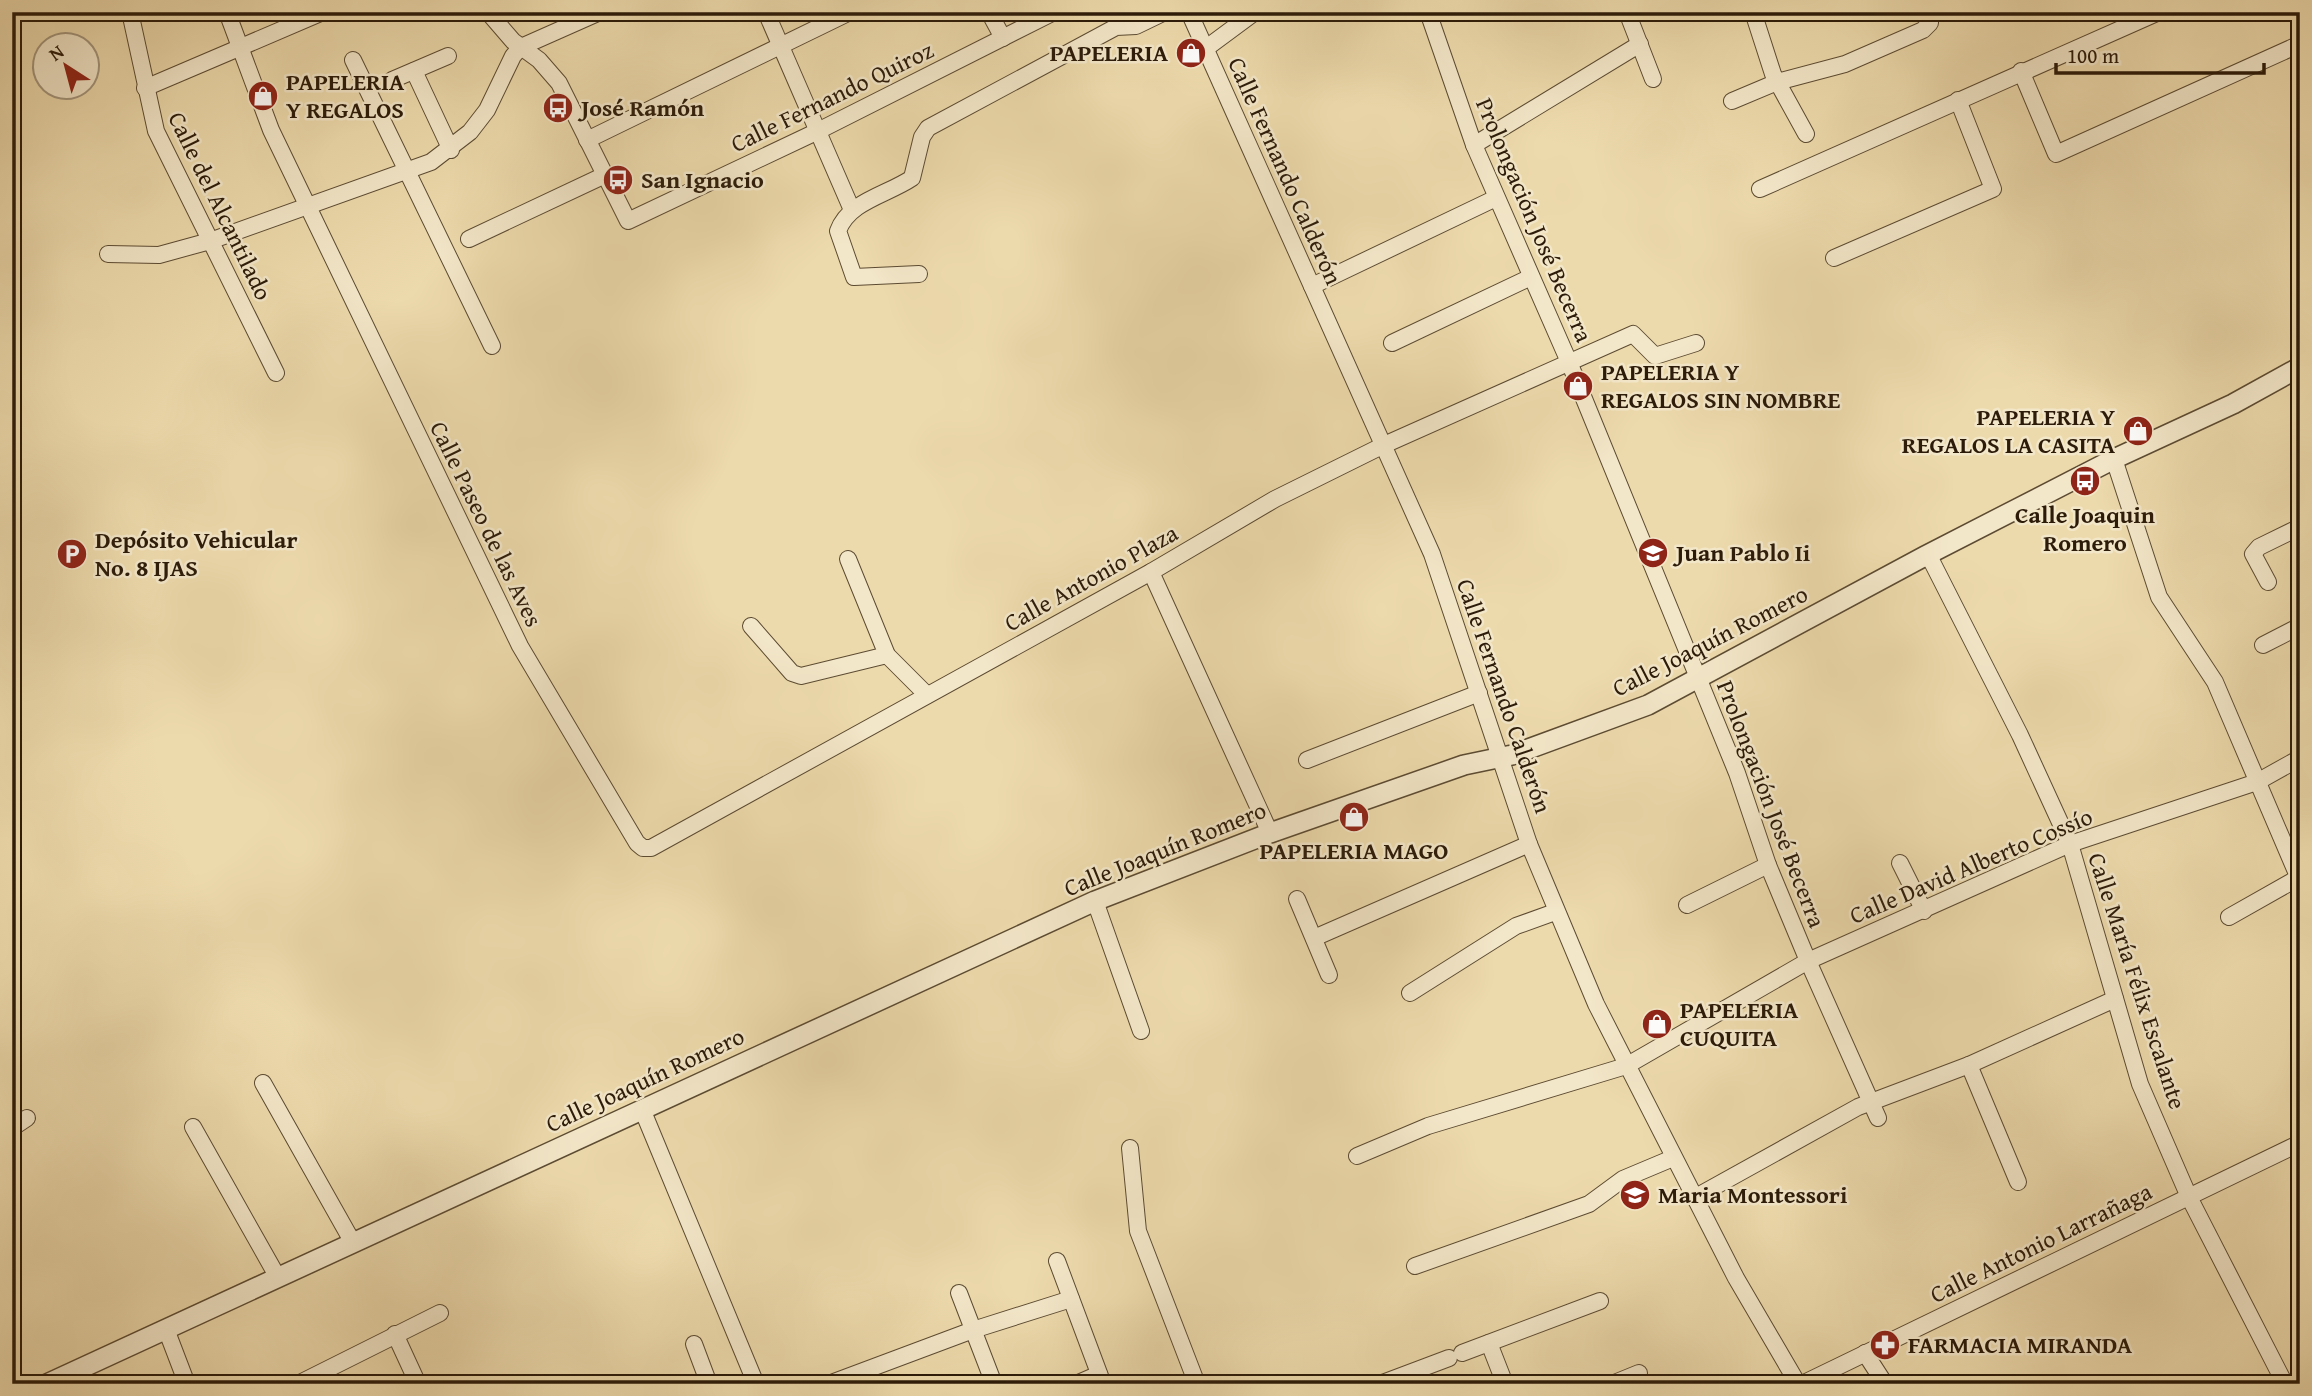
<svg xmlns="http://www.w3.org/2000/svg" width="2312" height="1396" font-family="'Gentium Book Plus',serif">
  <style>
    .lines { fill: none; stroke-linecap: round; stroke-linejoin: round }
    .minor-casing { stroke: #5c4b32; stroke-width: 18 }
    .tertiary-casing { stroke: #5c4b32; stroke-width: 22 }
    .minor { stroke: #f3e7c9; stroke-width: 16 }
    .tertiary { stroke: #f3e7c9; stroke-width: 19 }
    .labels { text-anchor: middle; stroke-width: 5; stroke-linejoin: round; paint-order: stroke }
    .poi-label { font-size: 24px; font-weight: bold; fill: #2c1b09; stroke: #f3e7c9; text-anchor: start }
    .street-label { font-size: 24px; fill: #2c1b09; stroke: #f3e7c9 }
  </style>
  <rect width="100%" height="100%" fill="#eddaac"/>
  <filter id="stains"><feTurbulence type="fractalNoise" baseFrequency=".00286" numOctaves="4"/><feColorMatrix values="0 0 0 0 .2 0 0 0 0 .09 0 0 0 0 .02 0 0 0 .5 -.17"/></filter>
  <radialGradient id="worn" r=".72"><stop offset=".6" stop-color="#630" stop-opacity="0"/><stop offset="1" stop-color="#630" stop-opacity=".3"/></radialGradient>
  <g class="lines">
    <!-- minor casing -->
    <g class="minor-casing">
      <g id="minor">
        <polyline points="130,12 156,131 276,373"/>
        <polyline points="227,12 271,130 520,646 637,843 643,848 651,848 1151,572 1275,499 1384,445 1633,334 1655,356 1696,343"/>
        <polyline points="488,12 513,41 539,60 559,83 628,221 816,132 1054,12"/>
        <polyline points="766,12 852,210"/>
        <polyline points="989,12 1003,38"/>
        <polyline points="1189,12 1432,554 1529,844 1596,1004 1736,1278 1798,1384"/>
        <polyline points="1428,12 1474,145 1569,362 1737,773 1768,865 1808,961 1878,1118"/>
        <polyline points="1627,12 1653,79"/>
        <polyline points="1753,12 1773,74 1806,134"/>
        <polyline points="1205,49 1255,12"/>
        <polyline points="353,60 492,346"/>
        <polyline points="414,71 451,150"/>
        <polyline points="2021,71 2056,154 2300,44"/>
        <polyline points="392,80 448,56"/>
        <polyline points="145,88 323,12"/>
        <polyline points="1732,101 1777,82 1845,64 1923,30 1930,23 1929,12"/>
        <polyline points="587,140 850,12"/>
        <polyline points="1474,145 1640,44"/>
        <polyline points="1760,189 2159,12"/>
        <polyline points="469,239 605,175"/>
        <polyline points="108,254 159,255 210,241 431,162 470,132 487,110 513,56 521,47 600,12"/>
        <polyline points="1834,258 1993,189 1958,100"/>
        <path d="M919,274L854,277L838,231C849,201 887,195 912,178L922,137L928,128L1116,27L1136,26L1165,12"/>
        <polyline points="1312,286 1496,198"/>
        <polyline points="1392,343 1531,277"/>
        <polyline points="2114,459 2159,597 2215,682 2300,881"/>
        <polyline points="1925,556 1932,562 2020,735 2070,844 2140,1084 2189,1197 2285,1384"/>
        <polyline points="848,559 887,655 927,695"/>
        <polyline points="1151,572 1270,833"/>
        <polyline points="2268,582 2253,554 2259,547 2300,527"/>
        <polyline points="751,626 792,673 801,676 887,655"/>
        <polyline points="2263,645 2300,626"/>
        <polyline points="1307,760 1479,693"/>
        <polyline points="1900,863 1924,911"/>
        <polyline points="1297,899 1329,975"/>
        <polyline points="1095,901 1141,1031"/>
        <polyline points="1687,905 1768,865"/>
        <polyline points="2229,917 2298,878"/>
        <polyline points="1314,938 1529,844"/>
        <polyline points="1410,993 1516,926 1555,912"/>
        <polyline points="1969,1065 2018,1182"/>
        <polyline points="263,1083 352,1241"/>
        <polyline points="642,1109 756,1384"/>
        <polyline points="193,1127 277,1276"/>
        <polyline points="12,1128 27,1118"/>
        <polyline points="1130,1148 1138,1231 1197,1384"/>
        <polyline points="1357,1156 1428,1126 1626,1066 1808,961 2070,844 2257,782 2300,758"/>
        <polyline points="1694,1198 1858,1107 1969,1065 2115,999"/>
        <polyline points="1057,1261 1103,1384"/>
        <polyline points="1415,1266 1589,1204 1623,1179 1673,1158"/>
        <polyline points="959,1293 994,1384"/>
        <polyline points="166,1329 187,1384"/>
        <polyline points="395,1334 418,1384"/>
        <polyline points="1489,1343 1505,1384"/>
        <polyline points="694,1344 709,1384"/>
        <polyline points="1462,1353 1600,1301"/>
        <polyline points="1865,1353 1885,1384"/>
        <polyline points="834,1382 973,1330 1071,1299"/>
        <polyline points="298,1384 440,1313"/>
        <polyline points="1076,1384 1099,1374"/>
        <polyline points="1380,1384 1449,1358"/>
        <polyline points="1612,1384 1639,1373"/>
        <polyline points="1802,1384 2300,1143"/>
      </g>
    </g>
    <!-- tertiary casing -->
    <g class="tertiary-casing">
      <polyline id="tertiary" points="47,1384 1095,901 1270,833 1464,765 1512,755 1648,705 1925,556 2114,459 2233,404 2300,367"/>
    </g>
    <!-- minor -->
    <use href="#minor" class="minor"/>
    <!-- tertiary -->
    <use href="#tertiary" class="tertiary"/>
  </g>
  <!-- icons -->
  <defs>
    <g id="shop-disc" transform="scale(1.575)"><circle r="9.5" fill="#8f2418" stroke="#f3e7c9"/><path d="M-5-2.5h2.3a2.7 3.5 0 0 1 5.4 0H5L5.5 6h-11ZM-1.5-2.5h3a1.5 2.3 0 0 0-3 0Z" fill="#fff"/></g>
    <g id="bus-disc" transform="scale(1.575)"><circle r="9.5" fill="#8f2418" stroke="#f3e7c9"/><path d="M-5-6H5V4H4V6H2V4H-2V6H-4V4H-5ZM-3.5-4V0h7V-4ZM-3.5 1.2v1.5H-2V1.2ZM2 1.2v1.5H3.5V1.2Z" fill="#fff"/></g>
    <g id="school-disc" transform="scale(1.575)"><circle r="9.5" fill="#8f2418" stroke="#f3e7c9"/><path d="M0-5L7-2L0 1L-7-2ZM-4 1L0 2.5L4 1V4Q0 6-4 4Z" fill="#fff"/></g>
    <g id="parking-disc" transform="scale(1.575)"><circle r="9.5" fill="#8f2418" stroke="#f3e7c9"/><path d="M-3.5-5.5H1a3.5 3.5 0 0 1 0 7H-1V5.5H-3.5ZM-1-3.4V-.6H.8a1.4 1.4 0 0 0 0-2.8Z" fill="#fff"/></g>
    <g id="pharmacy-disc" transform="scale(1.575)"><circle r="9.5" fill="#8f2418" stroke="#f3e7c9"/><path d="M-2-6h4v4h4v4h-4v4h-4v-4h-4v-4h4Z" fill="#fff"/></g>
  </defs>
  <g fill-rule="evenodd">
    <use href="#shop-disc" x="1191" y="53"/>
    <use href="#shop-disc" x="263" y="96"/>
    <use href="#bus-disc" x="558" y="108"/>
    <use href="#bus-disc" x="618" y="180"/>
    <use href="#shop-disc" x="1578" y="386"/>
    <use href="#shop-disc" x="2138" y="431"/>
    <use href="#bus-disc" x="2085" y="481"/>
    <use href="#school-disc" x="1653" y="553"/>
    <use href="#parking-disc" x="72" y="554"/>
    <use href="#shop-disc" x="1354" y="817"/>
    <use href="#shop-disc" x="1657" y="1024"/>
    <use href="#school-disc" x="1635" y="1195"/>
    <use href="#pharmacy-disc" x="1885" y="1345"/>
  </g>
  <g class="labels">
    <!-- poi labels -->
    <g class="poi-label">
      <text x="1168" y="61" text-anchor="end">PAPELERIA</text>
      <text x="286" y="90">PAPELERIA<tspan x="286" dy="28">Y REGALOS</tspan></text>
      <text x="581" y="116">José Ramón</text>
      <text x="641" y="188">San Ignacio</text>
      <text x="1601" y="380">PAPELERIA Y<tspan x="1601" dy="28">REGALOS SIN NOMBRE</tspan></text>
      <text x="2115" y="425" text-anchor="end">PAPELERIA Y<tspan x="2115" dy="28">REGALOS LA CASITA</tspan></text>
      <text x="2085" y="523" text-anchor="middle">Calle Joaquin<tspan x="2085" dy="28">Romero</tspan></text>
      <text x="95" y="548">Depósito Vehicular<tspan x="95" dy="28">No. 8 IJAS</tspan></text>
      <text x="1676" y="561">Juan Pablo Ii</text>
      <text x="1354" y="859" text-anchor="middle">PAPELERIA MAGO</text>
      <text x="1680" y="1018">PAPELERIA<tspan x="1680" dy="28">CUQUITA</tspan></text>
      <text x="1658" y="1203">Maria Montessori</text>
      <text x="1908" y="1353">FARMACIA MIRANDA</text>
    </g>
    <!-- street labels -->
    <g class="street-label">
      <text transform="translate(832 97) rotate(-26)" y="8">Calle Fernando Quiroz</text>
      <text transform="translate(1285 171) rotate(66)" y="8">Calle Fernando Calderón</text>
      <text transform="translate(220 206) rotate(64)" y="8">Calle del Alcantilado</text>
      <text transform="translate(1534 220) rotate(67)" y="8">Prolongación José Becerra</text>
      <text transform="translate(486 524) rotate(64)" y="8">Calle Paseo de las Aves</text>
      <text transform="translate(1091 578) rotate(-29)" y="8">Calle Antonio Plaza</text>
      <text transform="translate(1710 641) rotate(-27)" y="8">Calle Joaquín Romero</text>
      <text transform="translate(1504 696) rotate(71)" y="8">Calle Fernando Calderón</text>
      <text transform="translate(1771 804) rotate(69)" y="8">Prolongación José Becerra</text>
      <text transform="translate(1165 849) rotate(-22)" y="8">Calle Joaquín Romero</text>
      <text transform="translate(1971 866) rotate(-23)" y="8">Calle David Alberto Cossío</text>
      <text transform="translate(2137 981) rotate(72)" y="8">Calle María Félix Escalante</text>
      <text transform="translate(645 1080) rotate(-25)" y="8">Calle Joaquín Romero</text>
      <text transform="translate(2041 1243) rotate(-26)" y="8">Calle Antonio Larrañaga</text>
    </g>
  </g>
  <!-- margin -->
  <rect width="2312" height="1396" fill="none" stroke="#eddaac" stroke-width="42"/>
  <rect x="14" y="14" width="2284" height="1368" fill="none" stroke="#2c1b09" stroke-width="3.5"/>
  <rect x="21" y="21" width="2270" height="1354" fill="none" stroke="#2c1b09" stroke-width="2"/>
  <!-- north arrow -->
  <g transform="translate(66 66) rotate(324)"><circle r="33" fill="#f3e7c9" stroke="#a3957c" stroke-width="2"/>
  <path d="M0-5L12 26L0 18L-12 26Z" fill="#8f2418"/>
  <text y="-10" font-size="19" font-weight="bold" text-anchor="middle" fill="#2c1b09">N</text>
  </g>
  <!-- scale -->
  <path d="M2056 63v10h208v-10" fill="none" stroke="#2c1b09" stroke-width="3.5"/>
  <text x="2067" y="63" font-size="21" fill="#2c1b09" stroke="#f3e7c9" stroke-width="5" paint-order="stroke">100 m</text>
  <rect width="100%" height="100%" filter="url(#stains)"/>
  <rect width="100%" height="100%" fill="url(#worn)"/>
</svg>
